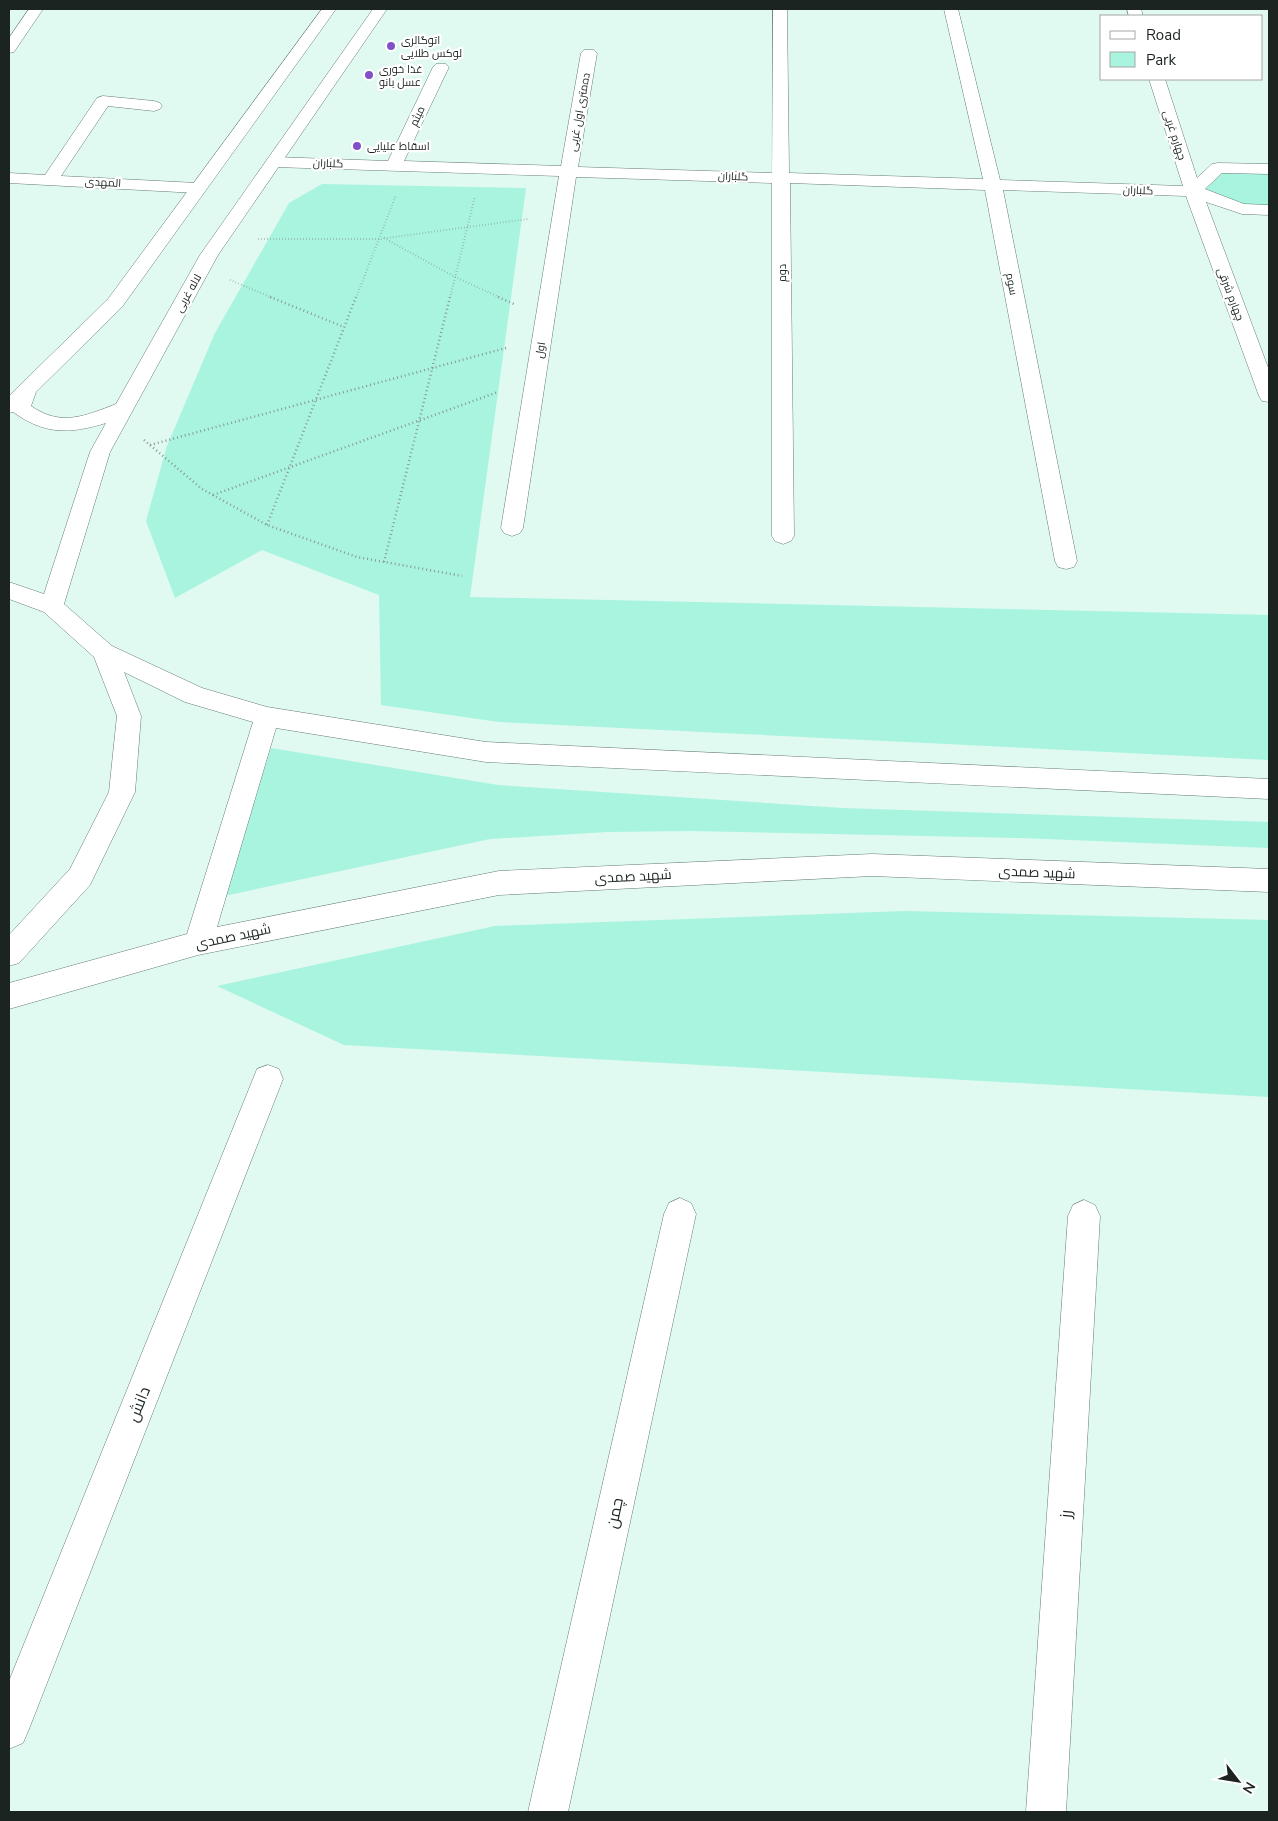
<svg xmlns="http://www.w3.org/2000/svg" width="1278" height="1821" font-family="'Nunito Sans',Cairo,sans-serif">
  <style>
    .green { fill: #a8f4df }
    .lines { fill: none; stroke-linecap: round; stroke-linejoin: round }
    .minor-casing { stroke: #667c75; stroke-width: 1 }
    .major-casing { stroke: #667c75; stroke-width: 1 }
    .path-far1 { stroke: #889a95; stroke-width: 2; stroke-dasharray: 0.5 2.5; stroke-linecap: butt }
    .path { stroke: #889a95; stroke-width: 2.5; stroke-dasharray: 1 3; stroke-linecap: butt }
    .minor { fill: #fff; fill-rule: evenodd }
    .major { fill: #fff; fill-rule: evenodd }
    .poi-dot { fill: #8251c9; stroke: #fff; stroke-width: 2 }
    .labels { text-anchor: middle; stroke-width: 4.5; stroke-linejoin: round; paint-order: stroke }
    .far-poi-label { font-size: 11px; fill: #1b2421; stroke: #fff; text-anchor: start }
    .far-street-label { font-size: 11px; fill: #1b2421; stroke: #fff }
    .street-label { font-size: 14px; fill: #1b2421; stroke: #fff }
    .near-street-label { font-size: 16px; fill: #1b2421; stroke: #fff }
  </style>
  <rect width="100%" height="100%" fill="#e0f9f1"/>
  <!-- green -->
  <g class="green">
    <polygon points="1218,168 1269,169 1269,209 1242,209 1194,191"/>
    <polygon points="322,184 526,188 470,597 1269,615 1269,760 499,722 381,705 379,595 262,550 175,598 146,521 167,446 215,333 289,203"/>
    <polygon points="271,748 498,785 842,808 1269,822 1269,848 1021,838 691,831 607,832 490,839 224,896"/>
    <polygon points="904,911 1269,920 1269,1097 344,1045 217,986 495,926"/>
  </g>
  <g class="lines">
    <!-- minor casing -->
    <g class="minor-casing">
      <g id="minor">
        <polygon points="29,9 43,9 14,52 9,53 9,38"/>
        <polygon points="773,9 787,9 789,173 983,179 944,9 958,9 1000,180 1183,186 1149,79 1165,79 1197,178 1212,164 1218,163 1269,164 1269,174 1222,173 1205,189 1244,204 1269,205 1269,215 1242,214 1206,202 1269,370 1269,402 1262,401 1259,396 1186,196 1003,190 1077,561 1074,567 1066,569 1058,567 1055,561 985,190 790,183 794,536 791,541 783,544 775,541 772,536 772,183 576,177 523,528 520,533 512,536 504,533 501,528 559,176 274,167 268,166 266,162 268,158 274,157 388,161 433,67 436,64 446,64 449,67 404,161 561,166 581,53 584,50 594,50 597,53 578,167 772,173"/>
        <polygon points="1127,9 1141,9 1143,16 1129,16"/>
        <polygon points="103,96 154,101 160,103 162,106 160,109 154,111 108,106 61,176 197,183 203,184 206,188 203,192 197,193 9,183 9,173 45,175 97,98"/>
        <polygon points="268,1065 279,1069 283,1079 29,1729 23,1743 9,1749 9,1681 253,1079 257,1069"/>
        <polygon points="680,1198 691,1203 696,1214 568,1812 528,1812 664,1214 669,1203"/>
        <polygon points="1084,1200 1095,1205 1100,1216 1066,1812 1026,1812 1068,1216 1073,1205"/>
      </g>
    </g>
    <!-- major casing -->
    <g class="major-casing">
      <path id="major" d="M322,9H336L122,307L36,392L31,406C61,427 85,416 116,404L200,255L373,9H387L218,255L110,452L64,604L112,646L202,688L267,707L486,742L1269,779V799L486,762L276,728L217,927L499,871L872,854L1269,869V892L872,876L499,895L198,955L9,1009V983L187,934L253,722L185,702L124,672L141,716L135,792L90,885L19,963L9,966V935L70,869L109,792L117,716L94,657L44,612L9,599V582L44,594L90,452L106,423C70,434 45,435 13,412L9,413V396L108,299Z"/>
    </g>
    <!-- path-far1 -->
    <g class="path-far1">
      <polyline points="384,238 455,277 501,298"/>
      <polyline points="258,239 379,239 528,219"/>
      <polyline points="230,280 273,298"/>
      <polyline points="356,298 396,195"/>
      <polyline points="450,298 475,196"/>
    </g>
    <!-- path -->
    <g class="path">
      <polyline points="270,297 344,327"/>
      <polyline points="498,297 514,304"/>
      <polyline points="144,440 202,489 267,525 357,557 462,576"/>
      <polyline points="150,445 506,348"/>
      <polyline points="213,495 498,392"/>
      <polyline points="267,525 356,297"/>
      <polyline points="384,562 450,297"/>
    </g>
    <!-- minor -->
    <use href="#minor" class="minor"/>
    <!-- major -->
    <use href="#major" class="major"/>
  </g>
  <!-- markers -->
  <g class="poi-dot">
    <circle cx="391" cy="46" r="5"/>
    <circle cx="369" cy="75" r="5"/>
    <circle cx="357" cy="146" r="5"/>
  </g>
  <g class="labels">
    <!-- far-poi labels -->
    <g class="far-poi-label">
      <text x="401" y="44">اتوگالری<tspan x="401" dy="13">لوکس طلایی</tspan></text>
      <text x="379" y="73">غذا خوری<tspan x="379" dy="13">عسل بانو</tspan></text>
      <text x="367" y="150">اسقاط علیایی</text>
    </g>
    <!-- far-street labels -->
    <g class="far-street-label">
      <text transform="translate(579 112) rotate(-80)" y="4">ده‌متری اول غربی</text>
      <text transform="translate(417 116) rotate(-65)" y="4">میثم</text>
      <text transform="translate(1175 135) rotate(72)" y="4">چهارم غربی</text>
      <text transform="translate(328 163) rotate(2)" y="4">گلباران</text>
      <text transform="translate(733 176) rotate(2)" y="4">گلباران</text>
      <text transform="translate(103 182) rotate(3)" y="4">المهدی</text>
      <text transform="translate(1138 190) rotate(2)" y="4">گلباران</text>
      <text transform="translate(782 273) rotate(-90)" y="4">دوم</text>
      <text transform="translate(1012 284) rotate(79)" y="4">سوم</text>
      <text transform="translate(188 293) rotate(-61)" y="4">لاله غربی</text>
      <text transform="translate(1231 294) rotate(69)" y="4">چهارم شرقی</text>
      <text transform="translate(540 350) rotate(-81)" y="4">اول</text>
    </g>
    <!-- street labels -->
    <g class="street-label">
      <text transform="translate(1037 872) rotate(2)" y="5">شهید صمدی</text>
      <text transform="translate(633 876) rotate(-3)" y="5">شهید صمدی</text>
      <text transform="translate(233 936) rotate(-12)" y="5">شهید صمدی</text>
    </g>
    <!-- near-street labels -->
    <g class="near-street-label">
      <text transform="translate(138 1404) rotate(-68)" y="6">دانش</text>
      <text transform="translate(614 1513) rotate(-78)" y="6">چمن</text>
      <text transform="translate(1065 1514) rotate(-86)" y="6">رز</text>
    </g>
  </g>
  <!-- border -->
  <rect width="1278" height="1821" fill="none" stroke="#1b2421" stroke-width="20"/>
  <!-- legend -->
  <rect x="1100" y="15" width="162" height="65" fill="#ffffff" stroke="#a4a7a6"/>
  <rect x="1110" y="31" width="25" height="8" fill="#ffffff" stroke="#a4a7a6"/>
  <text x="1146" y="40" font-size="15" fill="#1b2421">Road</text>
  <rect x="1110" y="52" width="25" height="15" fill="#a8f4df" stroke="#a4a7a6"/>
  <text x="1146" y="65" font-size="15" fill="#1b2421">Park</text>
  <!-- north arrow -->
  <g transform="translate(1238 1781) rotate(121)" stroke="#ffffff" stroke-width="4" paint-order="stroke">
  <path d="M0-4L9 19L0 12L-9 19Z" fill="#1b2421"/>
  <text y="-8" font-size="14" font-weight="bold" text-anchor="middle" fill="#1b2421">N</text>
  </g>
</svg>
